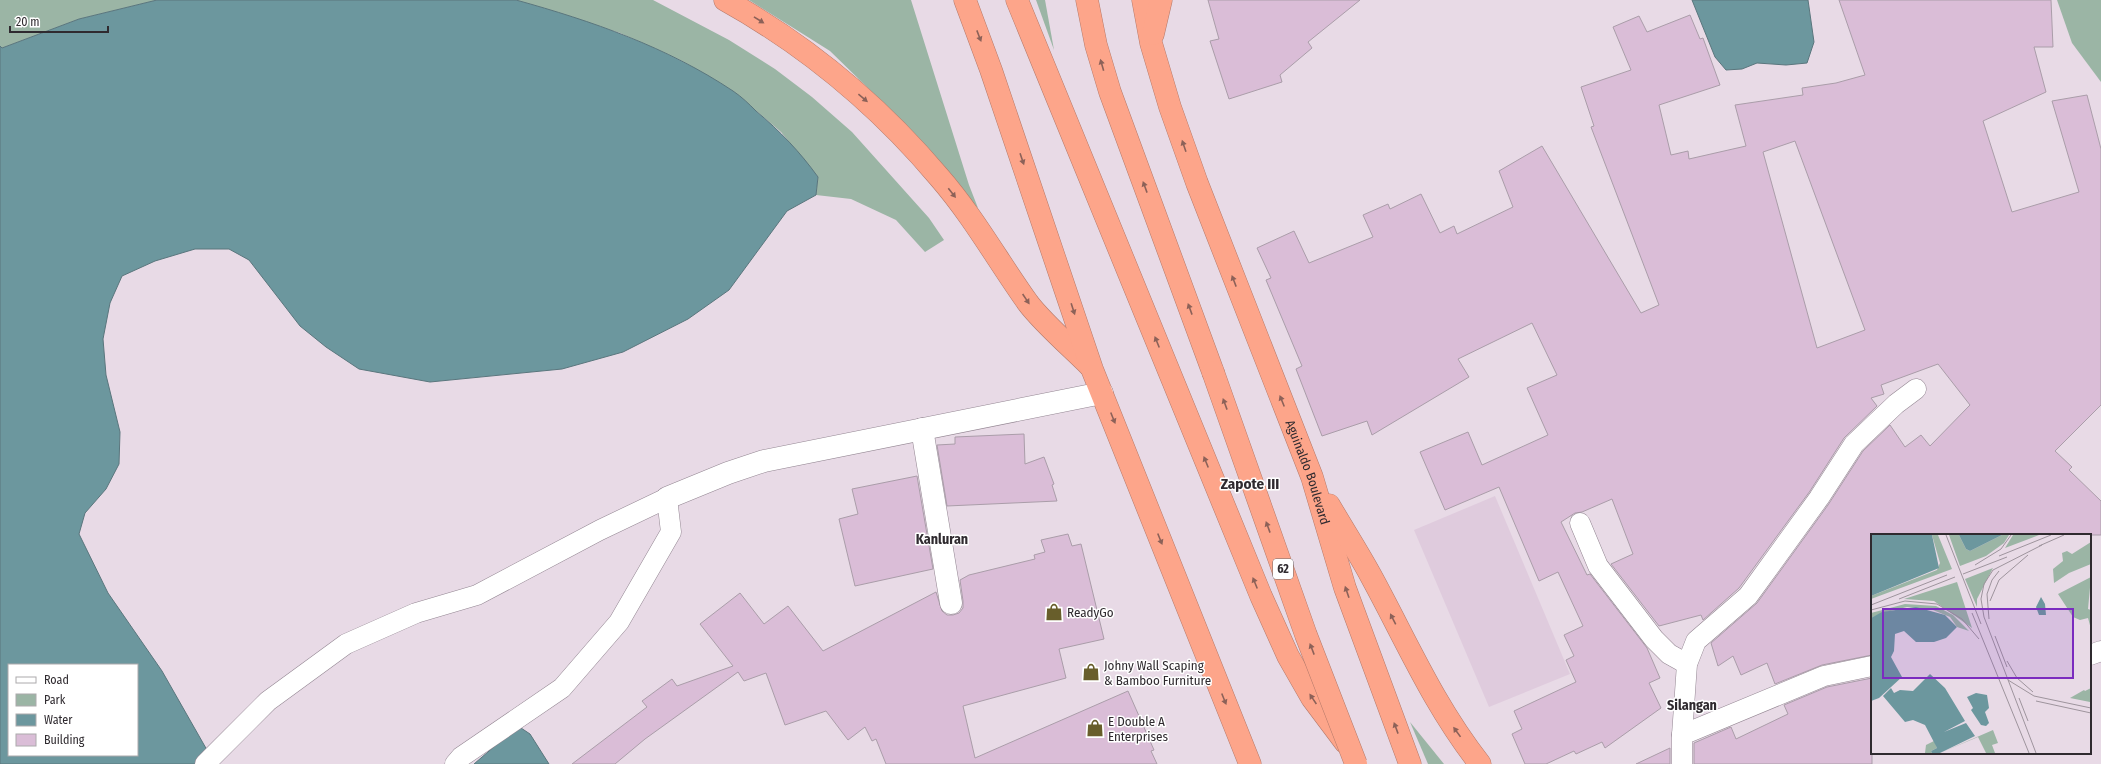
<svg xmlns="http://www.w3.org/2000/svg" width="2101" height="764" font-family="'Fira Sans Condensed',sans-serif">
  <style>
    .built { fill: #dfcbdd }
    .green { fill: #9bb5a5 }
    .water { fill: #6c979e; stroke: #5a767d; fill-rule: evenodd }
    .building { fill: #dabdd7; stroke: #aa9da9; fill-rule: evenodd }
    .lines { fill: none; stroke-linecap: round; stroke-linejoin: round }
    .lane-casing { stroke: #938692; stroke-width: 21 }
    .street-casing { stroke: #938692; stroke-width: 23 }
    .highway-casing { stroke: #b57a6a; stroke-width: 23 }
    .lane { stroke: #fff; stroke-width: 20 }
    .street { stroke: #fff; stroke-width: 22 }
    .highway { stroke: #fda58a; stroke-width: 22 }
    .highway-bridge-casing { stroke: #b57a6a; stroke-width: 23; stroke-linecap: butt }
    .highway-bridge { stroke: #fda58a; stroke-width: 22 }
    .oneway { fill: #8c6158 }
    .labels { text-anchor: middle; stroke-width: 3; stroke-linejoin: round; paint-order: stroke }
    .shield { fill: #fff; stroke: #6d6a6d; stroke-width: 1 }
    .shield-label { font-size: 12px; font-weight: bold; fill: #2f2a2f }
    .street-label { font-size: 13px; fill: #2f2a2f; stroke: #fff }
    .poi-label { font-size: 13px; fill: #2f2a2f; stroke: #fff; text-anchor: start }
    .neighbourhood-label { font-size: 14px; font-weight: bold; fill: #2f2a2f; stroke: #fff }
    .quarter-label { font-size: 15px; font-weight: bold; fill: #2f2a2f; stroke: #fff }
    .inset-road { fill: none; stroke: #9e949d; stroke-width: 1 }
    .view { fill: #7b2cbf; fill-opacity: 0.15; stroke: #7b2cbf; stroke-width: 2 }
    .inset-edge { fill: none; stroke: #2f2a2f; stroke-width: 2 }
  </style>
  <rect width="100%" height="100%" fill="#e8dae6"/>
  <!-- built -->
  <polygon class="built" points="1495,496 1570,674 1489,707 1414,530"/>
  <!-- green -->
  <g class="green">
    <polygon points="0,0 157,0 79,19 2,48 0,46"/>
    <polygon points="516,0 653,0 729,40 775,69 812,97 852,132 929,218 944,240 925,252 896,220 851,199 816,195 818,177 781,132 734,92 682,61 620,33"/>
    <polygon points="749,0 911,0 969,185 978,208 967,198 955,179 907,126 830,51"/>
    <polygon points="1036,0 1045,0 1054,50"/>
    <polygon points="2057,0 2101,0 2101,82 2072,43"/>
    <polygon points="1410,722 1444,764 1428,764"/>
  </g>
  <!-- water -->
  <g class="water">
    <path d="M157,0H516C592,21 667,47 733,91C742,97 749,104 756,111C780,131 800,152 818,177L816,195L787,211L729,290L688,319L623,352L562,369L430,382L359,369L326,347L300,326L249,260L229,249H195L155,261L122,276L110,303L103,339L106,375L120,432L119,464L106,489L85,513L79,534L108,593L162,671L207,750L195,764H0V46L2,48L79,19ZM9,665H137V755H9Z"/>
    <polygon points="1692,0 1808,0 1814,42 1807,63 1786,65 1757,63 1742,69 1726,70 1715,57"/>
    <polygon points="518,726 530,734 549,764 474,764"/>
  </g>
  <!-- building -->
  <g class="building">
    <polygon points="1208,0 1360,0 1308,42 1312,48 1280,75 1282,82 1229,99 1210,41 1219,39"/>
    <path d="M1839,0H2051L2053,47H2034L2046,92L1983,121L2012,212L2079,192L2052,101L2087,95L2101,149V405L2055,451L2072,467L2069,470L2101,501V535H1872V655L1822,665L1775,684L1767,663L1741,675L1733,656L1718,666L1711,643L1757,603L1828,505L1863,451L1890,425L1905,447L1921,435L1930,446L1970,405L1938,364L1881,385L1884,394L1871,398L1877,406L1844,438L1810,491L1739,588L1703,620L1701,615L1659,626L1611,564L1633,554L1612,499L1582,512L1575,513L1561,522L1587,575L1590,574L1647,648L1660,678L1649,683L1661,708L1605,748L1602,742L1576,754L1574,751L1546,764H1525L1512,734L1522,729L1514,711L1576,682L1566,660L1574,656L1564,635L1583,626L1558,572L1539,581L1499,487L1445,510L1420,452L1468,432L1482,465L1548,435L1527,388L1557,375L1532,323L1458,359L1469,377L1372,435L1367,421L1322,436L1296,369L1302,366L1266,280L1271,278L1257,248L1294,231L1309,263L1373,237L1363,215L1388,204L1390,209L1421,194L1440,233L1454,226L1457,234L1513,207L1499,171L1542,146L1641,313L1659,305L1591,127L1594,126L1581,87L1631,70L1613,27L1639,16L1647,32L1690,15L1700,39L1703,38L1720,85L1659,105L1671,155L1688,151L1689,159L1746,146L1735,105L1803,95L1802,88L1836,83L1865,75ZM1795,141L1865,330L1817,348L1763,152Z"/>
    <polygon points="1024,434 1025,464 1044,457 1054,484 1052,485 1057,501 947,506 937,445 955,444 955,437"/>
    <polygon points="917,476 933,569 855,586 839,519 858,514 852,489"/>
    <polygon points="1068,534 1072,546 1081,544 1104,639 1059,649 1066,678 963,706 975,758 1128,691 1154,750 1151,751 1157,764 886,764 876,739 872,741 865,727 848,740 826,711 785,725 766,673 744,681 738,672 645,739 615,764 572,764 647,707 642,701 672,679 677,686 733,666 700,624 740,593 764,624 788,606 823,651 936,592 942,611 947,615 953,615 959,613 963,608 963,601 960,580 969,575 1035,559 1034,555 1045,552 1041,540"/>
    <polygon points="1872,678 1872,764 1694,764 1694,743 1731,727 1736,739 1788,714 1784,705 1827,687"/>
    <polygon points="1670,748 1670,764 1636,764"/>
  </g>
  <g class="lines">
    <!-- lane casing -->
    <g class="lane-casing">
      <g id="lane">
        <polyline points="1580,523 1598,566 1654,639 1669,654 1687,664"/>
        <polyline points="2090,655 2101,651"/>
        <polyline points="1682,735 1687,664 1696,641 1748,596 1819,498 1854,444 1896,404 1916,389"/>
        <polyline points="205,764 268,701 346,644 416,613 477,595 600,530 667,498 671,532 619,622 562,688 461,757 455,764"/>
        <polyline points="1682,764 1682,735 1824,676 1872,666"/>
      </g>
    </g>
    <!-- street casing -->
    <g class="street-casing">
      <g id="street">
        <polyline points="922,429 951,603"/>
        <polyline points="667,498 728,473 764,461 1102,393"/>
      </g>
    </g>
    <!-- highway casing -->
    <g class="highway-casing">
      <g id="highway">
        <path d="M725,0C806,45 879,106 939,177C973,216 998,261 1028,303C1043,323 1071,347 1089,365"/>
        <polyline points="965,0 991,70 1092,369 1250,764"/>
        <polyline points="1017,0 1261,596 1288,656 1312,698 1345,742"/>
        <polyline points="1087,0 1096,45 1110,92 1213,372"/>
        <path id="s1" d="M1143,0L1151,43L1170,107L1197,183L1312,477L1345,588L1410,764"/>
        <polyline points="1153,34 1161,0"/>
        <path d="M1329,505C1343,529 1358,552 1371,576C1407,642 1433,704 1480,764"/>
      </g>
    </g>
    <!-- lane -->
    <use href="#lane" class="lane"/>
    <!-- street -->
    <use href="#street" class="street"/>
    <!-- highway -->
    <use href="#highway" class="highway"/>
    <!-- highway-bridge casing -->
    <g class="highway-bridge-casing">
      <polyline id="highway-bridge" points="1213,372 1306,635 1356,764"/>
    </g>
    <!-- highway-bridge -->
    <use href="#highway-bridge" class="highway-bridge"/>
  </g>
  <!-- one-way arrows -->
  <defs><path id="oneway-solid" d="M-6-.8H1V-3.2L6.5 0L1 3.2V.8H-6Z"/></defs>
  <g class="oneway">
    <use href="#oneway-solid" transform="translate(759 20) rotate(32)"/>
    <use href="#oneway-solid" transform="translate(979 36) rotate(69)"/>
    <use href="#oneway-solid" transform="translate(1102 65) rotate(-106)"/>
    <use href="#oneway-solid" transform="translate(863 98) rotate(40)"/>
    <use href="#oneway-solid" transform="translate(1184 146) rotate(-109)"/>
    <use href="#oneway-solid" transform="translate(1022 159) rotate(71)"/>
    <use href="#oneway-solid" transform="translate(1145 187) rotate(-110)"/>
    <use href="#oneway-solid" transform="translate(952 193) rotate(52)"/>
    <use href="#oneway-solid" transform="translate(1234 281) rotate(-111)"/>
    <use href="#oneway-solid" transform="translate(1026 299) rotate(56)"/>
    <use href="#oneway-solid" transform="translate(1073 309) rotate(72)"/>
    <use href="#oneway-solid" transform="translate(1190 309) rotate(-110)"/>
    <use href="#oneway-solid" transform="translate(1157 342) rotate(-112)"/>
    <use href="#oneway-solid" transform="translate(1282 401) rotate(-112)"/>
    <use href="#oneway-solid" transform="translate(1225 404) rotate(-110)"/>
    <use href="#oneway-solid" transform="translate(1113 418) rotate(68)"/>
    <use href="#oneway-solid" transform="translate(1206 462) rotate(-112)"/>
    <use href="#oneway-solid" transform="translate(1268 527) rotate(-110)"/>
    <use href="#oneway-solid" transform="translate(1160 539) rotate(68)"/>
    <use href="#oneway-solid" transform="translate(1255 583) rotate(-112)"/>
    <use href="#oneway-solid" transform="translate(1347 592) rotate(-109)"/>
    <use href="#oneway-solid" transform="translate(1393 619) rotate(-117)"/>
    <use href="#oneway-solid" transform="translate(1312 649) rotate(-111)"/>
    <use href="#oneway-solid" transform="translate(1224 699) rotate(68)"/>
    <use href="#oneway-solid" transform="translate(1313 699) rotate(-124)"/>
    <use href="#oneway-solid" transform="translate(1396 728) rotate(-110)"/>
    <use href="#oneway-solid" transform="translate(1457 732) rotate(-126)"/>
  </g>
  <!-- icons -->
  <defs>
    <g id="shop-bare" transform="scale(1.38)"><path d="M-5-2.5h2.3a2.7 3.5 0 0 1 5.4 0H5L5.5 6h-11ZM-1.5-2.5h3a1.5 2.3 0 0 0-3 0Z" fill="#685e2b" stroke="#fff" stroke-width="2.5" paint-order="stroke"/></g>
  </defs>
  <g fill-rule="evenodd">
    <use href="#shop-bare" x="1054" y="612"/>
    <use href="#shop-bare" x="1091" y="672"/>
    <use href="#shop-bare" x="1095" y="728"/>
  </g>
  <g class="labels">
    <!-- shield labels -->
    <rect class="shield" x="1273" y="559" width="20" height="20" rx="3"/>
    <g class="shield-label">
      <text x="1283" y="573">62</text>
    </g>
    <!-- street labels -->
    <g class="street-label">
      <text dy="5" stroke="none"><textPath href="#s1" startOffset="501">Aguinaldo Boulevard</textPath></text>
    </g>
    <!-- poi labels -->
    <g class="poi-label">
      <text x="1067" y="617">ReadyGo</text>
      <text x="1104" y="670">Johny Wall Scaping<tspan x="1104" dy="15">&amp; Bamboo Furniture</tspan></text>
      <text x="1108" y="726">E Double A<tspan x="1108" dy="15">Enterprises</tspan></text>
    </g>
    <!-- neighbourhood labels -->
    <g class="neighbourhood-label">
      <text x="942" y="544">Kanluran</text>
      <text x="1692" y="710">Silangan</text>
    </g>
    <!-- quarter labels -->
    <g class="quarter-label">
      <text x="1250" y="489">Zapote III</text>
    </g>
  </g>
  <!-- overview -->
  <g transform="translate(1871 534)">
    <rect width="220" height="220" fill="#e8dae6"/>
    <path d="M61,1H67L81,35L0,65V62L66,36L69,29ZM78,1H88L95,15L99,17L131,1H138L133,9L115,22L89,32ZM142,1H168L134,14ZM220,8V30L198,39L183,49L182,35L192,27L191,19L196,17L201,20ZM122,34L106,65V73L94,45ZM220,43L217,75L220,76V95L217,84L209,86L202,83L187,60ZM86,48L101,94L63,67L33,65ZM34,70L65,72L82,81L98,97L86,93L79,83L62,76L36,73L11,79L0,84V79ZM220,154L219,168L199,164L213,156L214,157ZM122,196L127,209L121,211L124,219H115L107,203L69,219ZM63,207L66,214L60,217L61,219H54L55,211Z" fill="#9bb5a5"/>
    <path d="M0,1H61L68,34L0,62ZM88,1H131L99,17L95,15ZM170,63L174,70L175,81H168L165,73ZM45,73L74,81L86,93L75,104L63,108H45L33,97L24,100L23,117L20,123L31,143L8,164L0,167V84L11,78ZM59,140L74,154L94,187L73,198L95,189L104,202L69,219H61L60,217L66,214L54,191L42,186L34,188L12,162L20,154L23,159L29,156L42,157ZM105,159L116,161L118,174L114,178L118,189L115,192L110,191L100,176L102,174L96,163Z" fill="#6c979e"/>
    <path class="inset-road" d="M75,1L110,90M168,12L193,1M128,22L180,1M104,31L130,15L140,1M92,40L136,23M28,65L84,43M119,67L128,46L157,21M0,71L76,41M0,76L34,67L66,70L91,85L108,105M101,79L158,219M118,85L116,60L121,46L128,37M124,102L136,133M136,127L146,144L162,158M137,146L163,162L220,174M148,164L157,187M165,167L220,179M165,219L113,83L110,65L113,50L122,36L171,11"/>
    <path class="view" d="M12,75H202V144H12Z"/>
    <rect width="220" height="220" class="inset-edge"/>
  </g>
  <!-- legend -->
  <rect x="8" y="664" width="130" height="92" fill="#ffffff" stroke="#acaaac"/>
  <rect x="16" y="677" width="20" height="6" fill="#ffffff" stroke="#acaaac"/>
  <text x="44" y="684" font-size="12" fill="#2f2a2f">Road</text>
  <rect x="16" y="694" width="20" height="12" fill="#9bb5a5" stroke="#acaaac"/>
  <text x="44" y="704" font-size="12" fill="#2f2a2f">Park</text>
  <rect x="16" y="714" width="20" height="12" fill="#6c979e" stroke="#acaaac"/>
  <text x="44" y="724" font-size="12" fill="#2f2a2f">Water</text>
  <rect x="16" y="734" width="20" height="12" fill="#dabdd7" stroke="#acaaac"/>
  <text x="44" y="744" font-size="12" fill="#2f2a2f">Building</text>
  <!-- scale -->
  <path d="M10 26v6h98v-6" fill="none" stroke="#2f2a2f" stroke-width="2"/>
  <text x="16" y="26" font-size="12" fill="#2f2a2f" stroke="#ffffff" stroke-width="3" paint-order="stroke">20 m</text>
</svg>
